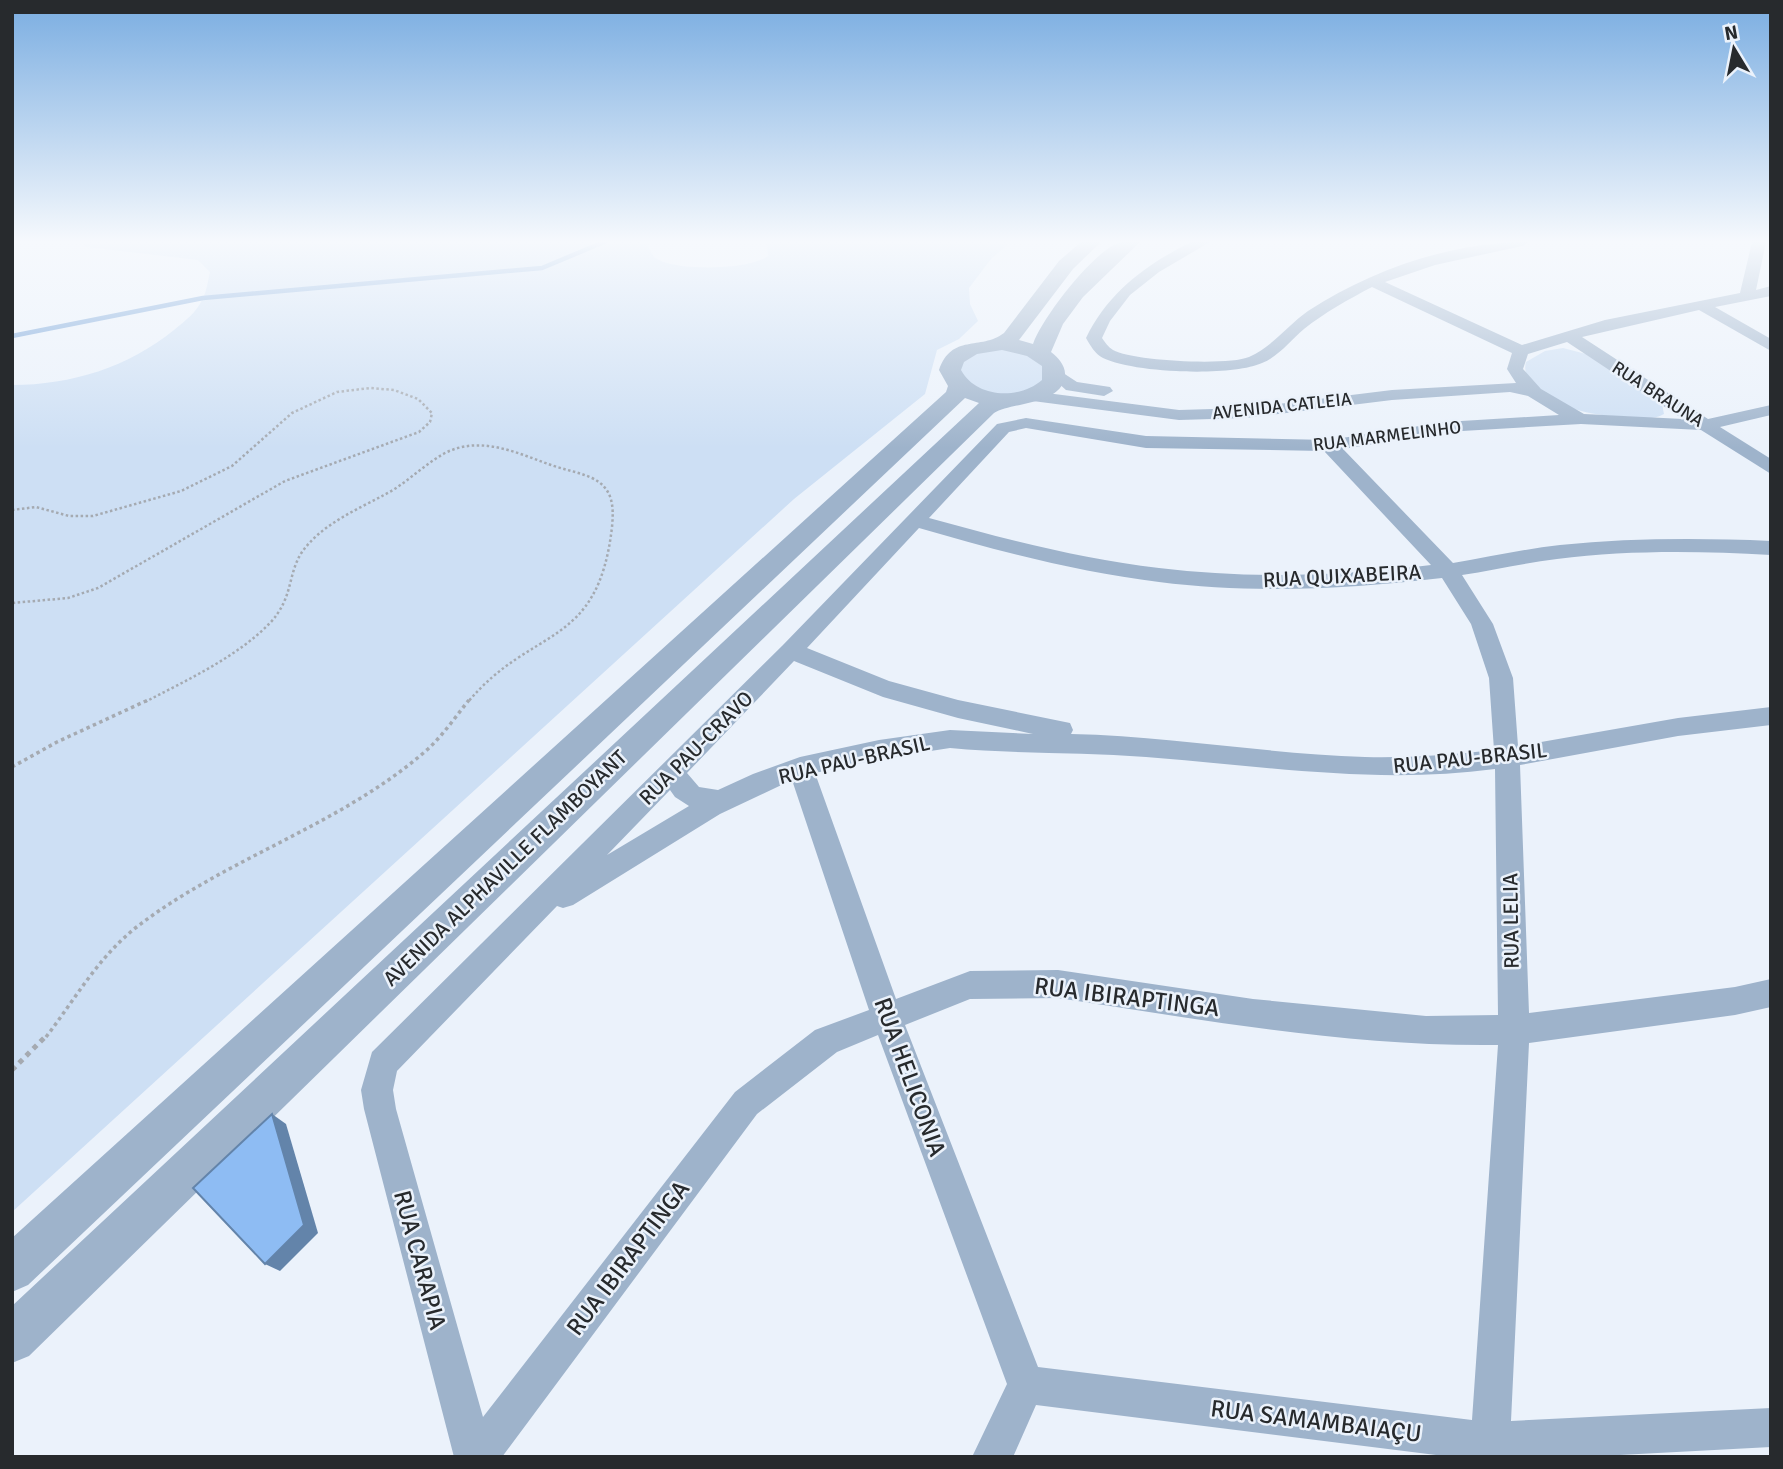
<svg xmlns="http://www.w3.org/2000/svg" width="1783" height="1469" font-family="Signika,sans-serif">
  <style>
    .green { fill: #cddff4 }
    .lines { fill: none; stroke-linecap: round; stroke-linejoin: round }
    .stream { stroke: #75a2d7; stroke-width: 4.5 }
    .path-far2 { stroke: #a5aab1; stroke-width: 2.5; stroke-dasharray: 2.5 2.5; stroke-linecap: butt }
    .path-far1 { stroke: #a5aab1; stroke-width: 3.5; stroke-dasharray: 3.5 3.5; stroke-linecap: butt }
    .path { stroke: #a5aab1; stroke-width: 5; stroke-dasharray: 5 5; stroke-linecap: butt }
    .minor { fill: #9eb3cb; fill-rule: evenodd }
    .tertiary { fill: #9eb3cb; fill-rule: evenodd }
    .shaded-wall { fill: #6384aa }
    .building { fill: #8ebcf3; stroke: #6384aa; stroke-width: 2 }
    .labels { text-anchor: middle; stroke-width: 5; stroke-linejoin: round; paint-order: stroke }
    .far-street-label { font-size: 18px; fill: #272a2d; stroke: #ebf2fb }
    .street-label { font-size: 21px; fill: #272a2d; stroke: #ebf2fb }
    .near-street-label { font-size: 24px; fill: #272a2d; stroke: #ebf2fb }
  </style>
  <rect width="100%" height="100%" fill="#ebf2fb"/>
  <!-- green -->
  <g class="green">
    <path d="M82,242H646C648,246 651,253 654,257C672,272 750,270 768,256L767,242H1011L991,259L969,288L970,304L978,321L959,339L937,350L925,394L794,499L12,1212V385C72,385 128,367 174,330C185,321 197,312 203,298C207,290 208,280 210,272L198,260L87,247Z"/>
    <path d="M1563,348L1586,354L1662,404L1664,414C1654,420 1643,418 1632,417C1596,416 1562,412 1536,385C1529,377 1523,374 1526,362L1545,351Z"/>
    <polygon points="980,349 1017,350 1044,364 1042,384 1011,396 972,390 956,364"/>
  </g>
  <g class="lines">
    <!-- stream -->
    <polyline class="stream" points="12,336 203,298 542,268 604,242"/>
    <!-- path-far2 -->
    <g class="path-far2">
      <polyline points="12,510 36,507 69,516 93,516 181,491 232,466 292,413 337,392 370,388 394,390 418,399 432,413 430,422 419,432 285,481 98,588 68,598 12,603"/>
      <path d="M145,702C187,680 237,657 270,623C294,597 287,575 302,552C321,525 356,510 384,495C406,484 423,465 445,453C481,435 517,453 551,465C565,470 579,472 592,478C613,488 614,506 612,527C598,650 532,625 468,702"/>
    </g>
    <!-- path-far1 -->
    <g class="path-far1">
      <polyline points="12,767 57,742 148,700"/>
      <path d="M46,1037C76,998 98,957 138,926C228,857 342,825 428,749C444,734 456,716 469,700"/>
    </g>
    <!-- path -->
    <polyline class="path" points="12,1070 47,1035"/>
    <!-- minor -->
    <g class="minor">
      <path d="M1191,242H1210L1159,272L1130,295L1110,321L1102,338C1105,342 1108,347 1113,350C1132,361 1228,366 1249,357C1272,347 1288,325 1308,311C1373,269 1451,242 1529,242L1522,246L1435,265L1385,282L1522,345L1605,320L1740,293L1752,242H1766L1756,290L1771,286V296L1715,307L1771,339V351L1699,310L1582,337L1708,419L1771,405V415L1720,427L1771,459V474L1701,430L1581,424L1445,432L1343,449L1453,563C1489,557 1524,549 1560,545C1630,538 1700,538 1771,541V555C1699,551 1628,550 1557,559C1525,563 1494,570 1462,575L1493,624L1513,678L1518,746L1678,718L1771,707V725L1678,736L1520,765L1529,1013L1735,987L1771,979V1007L1735,1015L1529,1043L1511,1421L1771,1408V1447L1582,1457H1452L1036,1405L1013,1457H972L1007,1384L878,1035L837,1052L757,1114L502,1457H454L364,1109L361,1090L372,1052L783,645L997,424L1026,418L1146,436L1329,440L1445,422L1559,415L1528,396L1510,392L1392,400L1245,418L1179,420L1025,400L1022,396L1031,391L1179,410L1245,408L1392,390L1516,383L1507,369L1512,353L1372,287C1349,299 1324,313 1304,329C1290,341 1279,356 1262,363C1231,377 1134,373 1103,358C1095,354 1090,345 1086,338C1109,291 1146,265 1191,242ZM1567,342L1683,419L1584,414L1541,389L1523,369L1528,354ZM1026,428L1146,448L1324,451L1431,565C1342,576 1248,579 1159,568C1081,559 1005,539 929,518L1009,432ZM919,528C998,551 1078,572 1159,582C1252,594 1349,589 1442,578L1471,624L1489,678L1494,750C1451,755 1408,758 1365,757C1267,754 1170,736 1071,734L1073,730L1070,723L958,700L889,681L807,648ZM794,661L883,697L958,718L1033,734L950,730L879,740L800,757L753,774L718,790L699,787L687,773ZM950,748C1015,754 1081,752 1146,757C1263,766 1377,785 1495,769L1498,1015L1426,1016L1253,999L1058,970L970,971L896,999L815,773L879,759ZM792,780L869,1010L815,1030L735,1092L483,1417L396,1109L393,1090L397,1071L557,906L563,908L573,905L720,814ZM670,790L675,797L689,806L607,855ZM1058,998C1204,1020 1350,1047 1498,1045L1472,1420L1038,1367L905,1025L970,999Z"/>
      <polygon points="1054,367 1077,382 1110,387 1113,391 1104,396 1066,390 1046,372"/>
    </g>
    <!-- tertiary -->
    <path class="tertiary" d="M1081,242H1101L1073,269L1019,340L1033,344C1042,318 1092,253 1118,243C1124,241 1133,242 1140,242L1083,297L1063,324L1051,352C1058,357 1066,366 1065,376C1062,405 1012,402 994,413L29,1356L12,1363V1306L979,403L965,398L28,1285L12,1292V1238L946,392L948,386L939,370C952,333 980,351 1004,333L1059,261ZM1002,350L1027,356L1042,366V380C1019,400 976,398 961,370L964,362L977,354Z"/>
  </g>
  <!-- shaded-wall -->
  <polygon class="shaded-wall" points="272,1114 286,1124 318,1233 280,1271 265,1264"/>
  <!-- building -->
  <polygon class="building" points="272,1114 304,1225 265,1264 193,1188"/>
  <!-- sky -->
  <linearGradient id="sky" x2="0" y2="1"><stop stop-color="#7aade1"/><stop offset="0.54" stop-color="#f6f9fd"/><stop offset="1" stop-color="#f6f9fd" stop-opacity="0"/></linearGradient>
  <rect width="1783" height="448" fill="url(#sky)"/>
  <g class="labels">
    <!-- far-street labels -->
    <g class="far-street-label">
      <text transform="translate(1658 394) rotate(33)" y="6">RUA BRAUNA</text>
      <text transform="translate(1282 406) rotate(-6)" y="6">AVENIDA CATLEIA</text>
      <text transform="translate(1387 436) rotate(-7)" y="6">RUA MARMELINHO</text>
    </g>
    <!-- street labels -->
    <g class="street-label">
      <text transform="translate(1342 576) rotate(-3)" y="7">RUA QUIXABEIRA</text>
      <text transform="translate(696 748) rotate(-45)" y="7">RUA PAU-CRAVO</text>
      <text transform="translate(1470 758) rotate(-6)" y="7">RUA PAU-BRASIL</text>
      <text transform="translate(854 760) rotate(-13)" y="7">RUA PAU-BRASIL</text>
      <text transform="translate(505 868) rotate(-44)" y="7">AVENIDA ALPHAVILLE FLAMBOYANT</text>
      <text transform="translate(1511 921) rotate(-91)" y="7">RUA LELIA</text>
    </g>
    <!-- near-street labels -->
    <g class="near-street-label">
      <text transform="translate(1127 997) rotate(7)" y="8">RUA IBIRAPTINGA</text>
      <text transform="translate(910 1077) rotate(70)" y="8">RUA HELICONIA</text>
      <text transform="translate(628 1258) rotate(-53)" y="8">RUA IBIRAPTINGA</text>
      <text transform="translate(420 1260) rotate(75)" y="8">RUA CARAPIA</text>
      <text transform="translate(1316 1421) rotate(7)" y="8">RUA SAMAMBAIAÇU</text>
    </g>
  </g>
  <!-- border -->
  <rect width="1783" height="1469" fill="none" stroke="#272a2d" stroke-width="28"/>
  <!-- north arrow -->
  <g transform="translate(1734 49) rotate(350)" stroke="#ebf2fb" stroke-width="5" paint-order="stroke">
  <path d="M0-5L12 26L0 18L-12 26Z" fill="#272a2d"/>
  <text y="-10" font-size="19" font-weight="bold" text-anchor="middle" fill="#272a2d">N</text>
  </g>
</svg>
